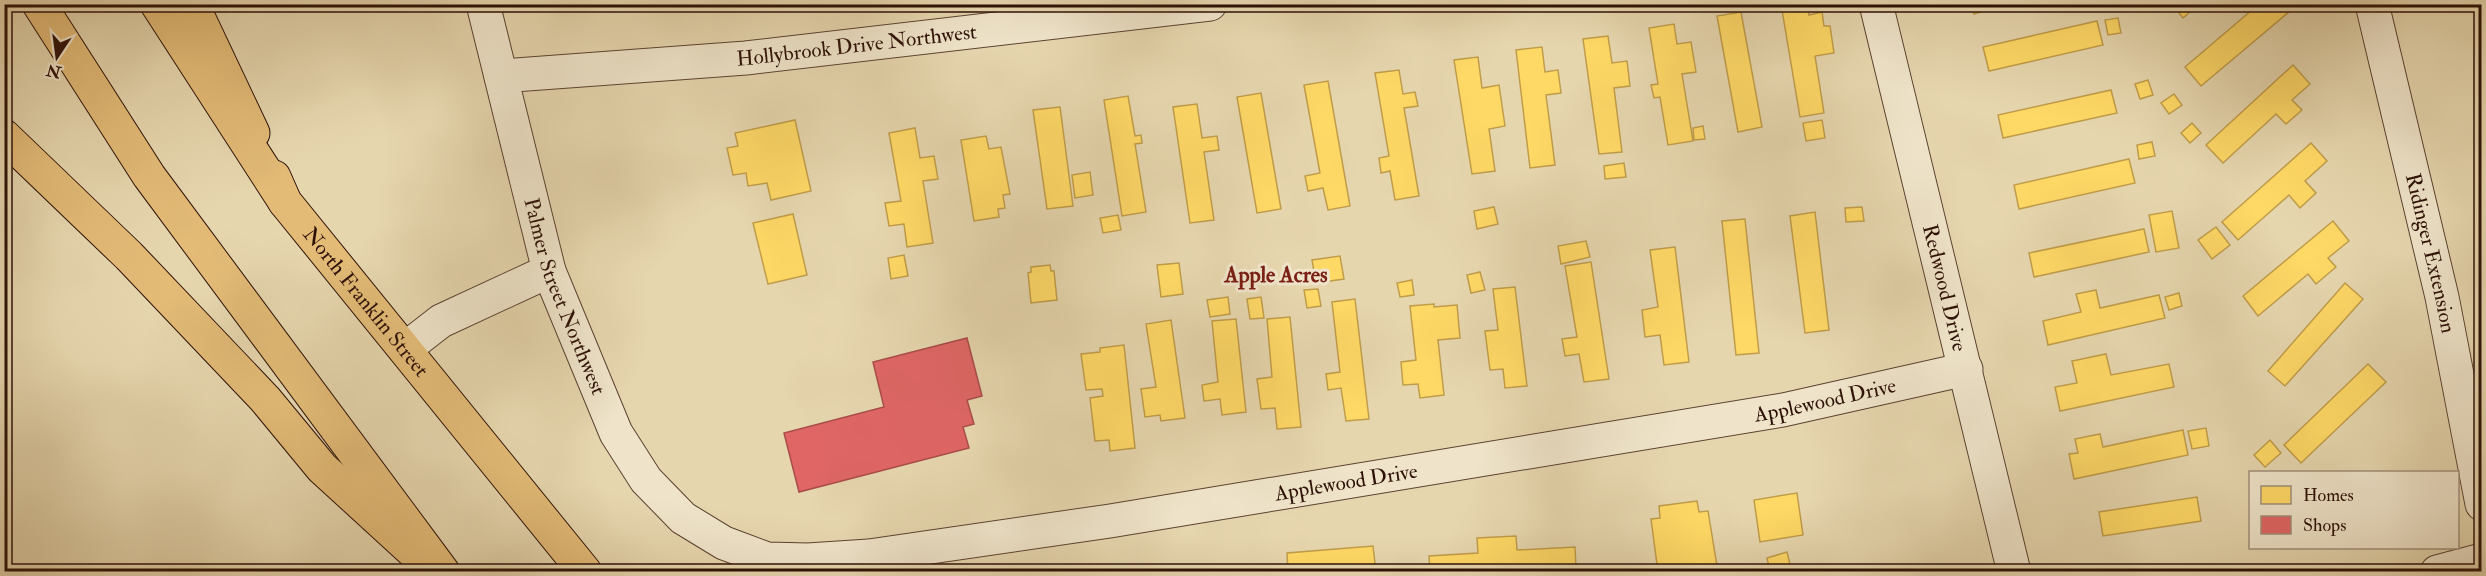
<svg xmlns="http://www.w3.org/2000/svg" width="2486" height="576" font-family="'IM FELL Double Pica',serif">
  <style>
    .homes { fill: #ffd966; stroke: #c09d4a; stroke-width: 1.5 }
    .shops { fill: #e06666; stroke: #aa4c4a; stroke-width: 1.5 }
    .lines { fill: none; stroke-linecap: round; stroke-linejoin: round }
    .minor-casing { stroke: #5b4231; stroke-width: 35 }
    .major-casing { stroke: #2d1107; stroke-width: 35 }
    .highway-casing { stroke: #2d1107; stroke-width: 35 }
    .minor { stroke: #efe4ca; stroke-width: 33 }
    .major { stroke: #e3bb77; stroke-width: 33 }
    .highway { stroke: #e3bb77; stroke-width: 33 }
    .labels { text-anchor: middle; stroke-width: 6; stroke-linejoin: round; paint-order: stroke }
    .street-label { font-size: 21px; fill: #2d1107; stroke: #efe4ca }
    .neighbourhood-label { font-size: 22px; font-weight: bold; fill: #7a1f14; stroke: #efe4ca }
  </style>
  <rect width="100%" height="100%" fill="#e6d6ae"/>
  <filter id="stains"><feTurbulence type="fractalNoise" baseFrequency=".00333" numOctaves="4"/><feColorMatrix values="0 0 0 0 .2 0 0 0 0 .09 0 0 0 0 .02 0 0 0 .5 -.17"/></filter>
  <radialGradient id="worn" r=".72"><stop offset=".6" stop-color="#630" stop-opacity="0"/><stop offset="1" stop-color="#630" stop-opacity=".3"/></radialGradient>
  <!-- homes -->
  <g class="homes">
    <polygon points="1781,4 1807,4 1809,15 1822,12 1824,26 1830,26 1834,53 1815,56 1824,113 1800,117"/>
    <polygon points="1971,4 2006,4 1974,14"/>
    <polygon points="2172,4 2199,4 2183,18"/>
    <polygon points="2259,4 2285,4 2290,11 2201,86 2185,67"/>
    <polygon points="1741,12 1762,127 1738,132 1717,16"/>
    <polygon points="2118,18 2121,33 2108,35 2105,20"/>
    <polygon points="2097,21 2103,45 1989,71 1983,47"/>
    <polygon points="1674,24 1677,44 1691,42 1696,72 1682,74 1693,141 1668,145 1660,97 1654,98 1651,85 1658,84 1649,28"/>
    <polygon points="1608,36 1612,63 1627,61 1630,86 1614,88 1622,152 1599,154 1583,39"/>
    <polygon points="1542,47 1545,72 1558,70 1561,93 1546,95 1555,165 1530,168 1516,50"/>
    <polygon points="1478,57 1482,88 1499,85 1505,126 1489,129 1495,171 1472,174 1454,60"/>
    <polygon points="2293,65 2310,84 2292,100 2302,110 2286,124 2276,114 2223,163 2206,145"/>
    <polygon points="1399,70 1403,94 1415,92 1418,106 1404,108 1419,196 1395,200 1390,171 1381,173 1379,158 1389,156 1375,73"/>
    <polygon points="2148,80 2153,95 2140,99 2135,84"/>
    <polygon points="1328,81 1350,206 1328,210 1323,188 1308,191 1305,176 1320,173 1304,85"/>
    <polygon points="2111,90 2117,113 2003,138 1998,115"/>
    <polygon points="1261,93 1281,209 1257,213 1237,97"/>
    <polygon points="2174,94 2182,105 2169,114 2161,103"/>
    <polygon points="1128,96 1135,136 1141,135 1142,143 1135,144 1146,212 1122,216 1104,100"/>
    <polygon points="1197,104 1202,138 1217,136 1219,150 1204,152 1214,220 1190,223 1173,107"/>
    <polygon points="1060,107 1073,206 1047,209 1033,110"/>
    <polygon points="795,120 811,191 771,200 767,183 748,186 746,173 733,175 727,148 738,146 735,133"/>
    <polygon points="1822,120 1825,138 1806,141 1803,123"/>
    <polygon points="2192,123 2201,133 2190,143 2181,133"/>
    <polygon points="1703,126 1705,139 1694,140 1693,128"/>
    <polygon points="915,128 920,158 934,156 938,179 923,181 933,243 907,247 904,224 889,226 885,203 901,201 889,133"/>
    <polygon points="986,136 989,149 1001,147 1010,194 1003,195 1005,208 998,209 999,217 974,221 961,140"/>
    <polygon points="2152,142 2155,156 2139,159 2137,145"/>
    <polygon points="2311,143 2327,161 2305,181 2316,193 2300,208 2289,195 2238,240 2222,222"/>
    <polygon points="2129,159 2135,183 2019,209 2014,185"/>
    <polygon points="1624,163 1626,177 1605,179 1604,166"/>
    <polygon points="1090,172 1093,195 1075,198 1072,175"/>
    <polygon points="1494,207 1498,224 1477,229 1474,211"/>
    <polygon points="1862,207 1864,221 1846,222 1845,208"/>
    <polygon points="2172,211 2179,248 2156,252 2149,215"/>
    <polygon points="1815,212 1829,330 1805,333 1790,216"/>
    <polygon points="793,214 807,275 768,284 753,223"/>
    <polygon points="1118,215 1121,230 1103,233 1100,218"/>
    <polygon points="1745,219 1759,353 1736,355 1722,221"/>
    <polygon points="2333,221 2349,241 2328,258 2336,267 2316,284 2308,274 2258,316 2243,296"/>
    <polygon points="2216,227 2230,245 2212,259 2198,240"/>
    <polygon points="2144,229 2149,252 2034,277 2029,253"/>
    <polygon points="1586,241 1590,257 1561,264 1558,246"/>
    <polygon points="1675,247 1689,362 1664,365 1660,335 1645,337 1642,310 1658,307 1650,250"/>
    <polygon points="904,255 908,276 891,279 888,258"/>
    <polygon points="1340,256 1344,279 1316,283 1312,260"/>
    <polygon points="1591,262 1609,379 1584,382 1579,354 1565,356 1562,339 1577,337 1565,266"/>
    <polygon points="1179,263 1183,294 1161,297 1157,265"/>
    <polygon points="1050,265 1051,271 1054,271 1057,300 1031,303 1028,273 1031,272 1031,267"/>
    <polygon points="1480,272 1485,290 1471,293 1467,275"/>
    <polygon points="1412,280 1414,295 1400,297 1397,283"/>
    <polygon points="2345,283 2363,299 2285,386 2268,371"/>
    <polygon points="1515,287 1527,386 1505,388 1503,369 1490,370 1485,331 1498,330 1493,289"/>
    <polygon points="1318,289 1321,306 1307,308 1304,290"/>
    <polygon points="2096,290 2100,308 2159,295 2165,318 2048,345 2043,321 2081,312 2076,294"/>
    <polygon points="2179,293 2182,306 2169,310 2165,297"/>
    <polygon points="1228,297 1230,314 1210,317 1207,300"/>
    <polygon points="1261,297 1264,318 1250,319 1247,299"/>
    <polygon points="1355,299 1369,419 1346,421 1341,388 1328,390 1326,374 1340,372 1332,302"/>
    <polygon points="1434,304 1434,307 1457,305 1460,338 1438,340 1444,395 1420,398 1418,384 1403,385 1401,362 1416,360 1410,306"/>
    <polygon points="1290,317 1301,427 1277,429 1275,408 1261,409 1257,379 1272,377 1267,319"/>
    <polygon points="1236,319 1246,412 1222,415 1220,399 1204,401 1202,385 1218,382 1212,321"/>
    <polygon points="1171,320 1185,418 1161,421 1160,415 1145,417 1141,389 1156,387 1146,324"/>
    <polygon points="1124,345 1135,448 1110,451 1109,440 1095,441 1090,398 1103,396 1102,389 1086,390 1081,354 1100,352 1100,348"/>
    <polygon points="2106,354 2111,375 2169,364 2174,387 2060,411 2055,387 2077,383 2072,361"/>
    <polygon points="2368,364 2386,382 2301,463 2284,445"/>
    <polygon points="2206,428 2209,446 2192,449 2188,431"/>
    <polygon points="2183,430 2188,455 2074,479 2069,454 2078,453 2075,439 2100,434 2103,447"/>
    <polygon points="2270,440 2281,453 2265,467 2254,455"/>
    <polygon points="1797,493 1803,535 1760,542 1754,500"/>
    <polygon points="2197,497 2201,521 2103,536 2099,512"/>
    <polygon points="1697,501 1699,512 1708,511 1718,572 1658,572 1651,519 1660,518 1659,506"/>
    <polygon points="1516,536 1517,550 1575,547 1576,569 1573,572 1430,572 1429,556 1478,553 1477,538"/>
    <polygon points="1373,546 1376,572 1288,572 1287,553"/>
    <polygon points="1787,552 1791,568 1770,572 1767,558"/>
  </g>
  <!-- shops -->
  <polygon class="shops" points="967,338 982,396 967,400 974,424 963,427 969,448 799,492 784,433 884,407 873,362"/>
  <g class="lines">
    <!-- minor casing -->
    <g class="minor-casing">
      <g id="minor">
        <path id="s1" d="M483,4L549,271L616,433L646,480L683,518L724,543L767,559L808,560L869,556L1110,521L1783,410L1966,369"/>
        <path id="s2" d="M1876,4L2014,572"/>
        <path id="s3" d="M2372,4L2442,297L2482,504"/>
        <path id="s4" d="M501,76L746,58L1210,4"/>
        <polyline points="405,349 441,321 549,271"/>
        <polyline points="2437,572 2482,560"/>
      </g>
    </g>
    <!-- major casing -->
    <g class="major-casing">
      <g id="major">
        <polyline points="192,4 253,133"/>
        <polyline points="4,136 129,256 265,399 322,468 429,566"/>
        <path id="s5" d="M274,177L285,202L585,572"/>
      </g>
    </g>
    <!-- highway casing -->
    <g class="highway-casing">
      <g id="highway">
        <polyline points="39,4 149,176 443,572"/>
        <polyline points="157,4 285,202"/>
      </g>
    </g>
    <!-- minor -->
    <use href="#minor" class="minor"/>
    <!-- major -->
    <use href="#major" class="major"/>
    <!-- highway -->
    <use href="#highway" class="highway"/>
  </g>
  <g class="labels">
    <!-- street labels -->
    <g class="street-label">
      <text dy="7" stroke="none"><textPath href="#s4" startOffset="357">Hollybrook Drive Northwest</textPath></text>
      <text dy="7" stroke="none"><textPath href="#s3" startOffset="256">Ridinger Extension</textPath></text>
      <text dy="7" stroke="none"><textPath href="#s2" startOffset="292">Redwood Drive</textPath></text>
      <text dy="7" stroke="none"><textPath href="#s1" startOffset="304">Palmer Street Northwest</textPath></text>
      <text dy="7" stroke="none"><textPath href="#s5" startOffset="156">North Franklin Street</textPath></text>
      <text dy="7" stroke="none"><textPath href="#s1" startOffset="1724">Applewood Drive</textPath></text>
      <text dy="7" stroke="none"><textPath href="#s1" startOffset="1238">Applewood Drive</textPath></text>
    </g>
    <!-- neighbourhood labels -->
    <g class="neighbourhood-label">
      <text x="1276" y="282">Apple Acres</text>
    </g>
  </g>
  <!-- margin -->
  <rect width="2486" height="576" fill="none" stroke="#e6d6ae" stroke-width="24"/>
  <rect x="6" y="6" width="2474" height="564" fill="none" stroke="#2d1107" stroke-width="3"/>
  <rect x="12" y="12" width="2462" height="552" fill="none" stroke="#2d1107" stroke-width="1.5"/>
  <!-- legend -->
  <rect x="2249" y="471" width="210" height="78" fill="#efe4ca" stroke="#a1907c" stroke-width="1.5"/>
  <rect x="2261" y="486" width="30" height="18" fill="#ffd966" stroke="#a1907c" stroke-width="1.5"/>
  <text x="2303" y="501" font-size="18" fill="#2d1107">Homes</text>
  <rect x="2261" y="516" width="30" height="18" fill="#e06666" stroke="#a1907c" stroke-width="1.5"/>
  <text x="2303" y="531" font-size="18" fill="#2d1107">Shops</text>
  <!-- north arrow -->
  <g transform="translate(57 57) rotate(193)" stroke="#efe4ca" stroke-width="4.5" paint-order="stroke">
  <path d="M0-4.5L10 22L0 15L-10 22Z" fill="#2d1107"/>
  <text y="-9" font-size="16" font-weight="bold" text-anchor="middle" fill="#2d1107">N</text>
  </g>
  <rect width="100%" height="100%" filter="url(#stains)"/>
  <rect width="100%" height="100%" fill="url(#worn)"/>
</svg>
